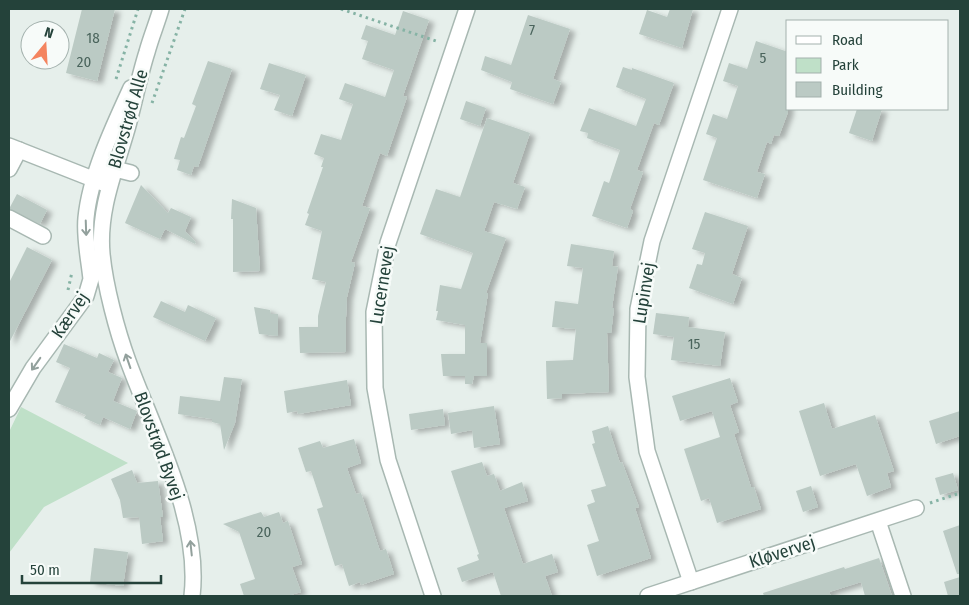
<svg xmlns="http://www.w3.org/2000/svg" width="969" height="605" font-family="'Fira Sans Condensed',sans-serif">
  <style>
    .green { fill: #bfe0c8 }
    .building { fill: #bbcac4; filter: url(#shadow) }
    .lines { fill: none; stroke-linecap: round; stroke-linejoin: round }
    .minor-casing { stroke: #a8b8b2; stroke-width: 18 }
    .path { stroke: #86b3a5; stroke-width: 3; stroke-dasharray: 2.5 4; stroke-linecap: butt }
    .minor { stroke: #fff; stroke-width: 15 }
    .oneway { stroke: #92a09c }
    .labels { text-anchor: middle; stroke-width: 5; stroke-linejoin: round; paint-order: stroke }
    .number-label { font-size: 15px; fill: #4a645c }
    .street-label { font-size: 18px; fill: #24423a; stroke: #f7fbf9 }
  </style>
  <defs>
    <filter id="shadow"><feDropShadow dx="5.5" dy="3" stdDeviation="2.5" flood-color="#0004"/></filter>
  </defs>
  <rect width="100%" height="100%" fill="#e6efeb"/>
  <!-- green -->
  <polygon class="green" points="21,407 128,463 44,507 9,553 9,432"/>
  <!-- building -->
  <g class="building">
    <polygon points="82,9 115,9 97,81 66,73"/>
    <polygon points="670,9 693,9 682,48 639,34 647,10 667,17"/>
    <polygon points="403,11 429,20 403,96 407,97 387,156 380,153 362,206 370,208 351,262 355,263 347,297 346,317 346,352 300,353 299,327 318,327 318,316 326,282 312,279 322,231 305,225 309,214 307,213 323,167 321,167 324,158 314,154 321,134 341,140 353,104 339,99 345,83 385,97 394,70 362,59 368,41 361,39 366,25 395,35"/>
    <polygon points="528,15 570,29 553,79 561,82 553,104 510,89 512,82 481,70 485,56 511,65"/>
    <polygon points="756,41 788,52 788,112 779,136 774,135 771,144 767,142 757,172 765,174 757,198 703,180 717,138 706,134 713,114 727,119 738,86 723,81 729,63 747,69"/>
    <polygon points="208,61 232,69 198,167 194,166 191,175 177,170 180,160 174,159 181,137 184,138 196,106 192,104"/>
    <polygon points="269,63 306,75 292,116 274,110 280,95 260,89"/>
    <polygon points="623,67 632,70 632,68 674,83 659,125 654,123 637,170 643,172 630,209 633,211 627,228 592,216 604,181 609,183 620,150 587,138 588,133 580,131 589,108 636,126 646,99 616,87"/>
    <polygon points="466,101 486,108 480,126 460,119"/>
    <polygon points="857,109 882,109 872,141 849,133"/>
    <polygon points="487,118 530,133 513,183 525,187 517,209 494,202 484,231 506,238 486,293 488,293 480,343 487,343 487,376 474,376 472,384 465,384 465,376 443,376 441,354 465,354 465,325 436,320 438,311 436,311 440,285 461,289 473,253 420,234 436,189 460,197"/>
    <polygon points="141,185 168,213 171,208 191,217 185,231 196,242 195,244 165,229 160,239 125,223"/>
    <polygon points="17,194 47,210 40,224 9,209"/>
    <polygon points="232,199 256,208 260,271 233,272 233,219 231,219"/>
    <polygon points="705,212 748,226 732,274 742,278 733,304 689,288 697,264 702,265 705,253 692,249"/>
    <polygon points="571,244 614,251 612,266 618,267 612,308 614,308 611,333 607,333 609,392 562,394 562,398 547,399 546,361 573,360 576,329 552,327 555,301 578,304 583,268 567,266"/>
    <polygon points="27,247 52,260 9,343 9,283"/>
    <polygon points="161,301 185,312 188,305 216,318 205,341 153,317"/>
    <polygon points="254,307 270,310 271,314 278,314 278,336 259,334"/>
    <polygon points="656,313 689,317 688,327 725,332 720,366 671,360 674,337 653,334"/>
    <polygon points="64,344 97,358 99,353 114,360 108,372 122,378 113,401 137,411 130,429 103,417 100,425 84,418 86,415 55,402 70,368 56,362"/>
    <polygon points="224,377 242,379 235,423 224,450 220,424 212,422 212,419 178,414 180,396 220,401"/>
    <polygon points="730,378 738,402 730,405 739,432 734,434 751,487 754,487 761,509 717,523 709,498 701,501 684,449 720,437 712,411 680,421 672,396"/>
    <polygon points="347,380 351,405 298,414 297,411 287,413 284,391"/>
    <polygon points="824,403 832,429 875,415 894,471 887,473 891,487 867,496 856,464 820,476 799,411"/>
    <polygon points="494,406 500,444 474,448 472,430 451,434 448,413"/>
    <polygon points="443,409 445,425 411,430 409,414"/>
    <polygon points="960,411 960,436 936,444 929,421"/>
    <polygon points="608,426 620,463 622,462 639,507 635,508 651,558 597,576 587,545 599,541 587,505 595,502 591,490 606,486 592,444 595,443 592,431"/>
    <polygon points="354,439 361,463 347,468 356,494 361,493 380,551 386,549 394,574 361,585 360,582 349,586 342,564 335,566 317,509 323,507 311,471 306,472 298,448 320,441 323,448"/>
    <polygon points="482,462 487,476 494,474 500,491 522,482 528,501 504,508 523,564 552,554 558,572 545,576 552,596 501,596 493,572 462,582 457,568 479,560 477,555 479,554 451,471"/>
    <polygon points="132,470 137,483 158,481 163,517 160,517 163,541 142,544 139,517 123,518 120,500 111,479"/>
    <polygon points="953,473 958,490 940,495 935,478"/>
    <polygon points="811,486 818,507 803,512 796,491"/>
    <polygon points="261,512 264,517 279,512 283,523 288,521 302,564 292,567 301,592 287,596 244,596 240,584 255,579 239,532 223,524"/>
    <polygon points="960,525 960,574 957,574 943,531"/>
    <polygon points="94,548 128,552 123,586 90,582"/>
    <polygon points="879,558 892,596 865,596 861,582 829,592 831,596 764,596 763,593 844,567 845,569"/>
    <polygon points="960,577 960,596 948,596 944,582"/>
  </g>
  <g class="lines">
    <!-- minor casing -->
    <g class="minor-casing">
      <g id="minor">
        <path d="M161,9C157,23 151,37 147,52C139,77 134,104 127,129C115,171 98,210 102,254C105,286 117,331 128,361C154,432 201,520 192,596"/>
        <polyline points="9,146 103,183"/>
        <polyline points="9,169 19,150"/>
        <polyline points="106,173 115,169 131,173"/>
        <polyline points="9,218 43,236"/>
        <path d="M9,409L33,368L86,296L91,279C89,259 84,238 86,218C90,176 113,127 131,88"/>
        <polyline points="878,521 903,596"/>
        <polyline points="691,582 647,451 637,377 638,309 652,241 730,9"/>
        <polyline points="433,596 388,460 375,388 374,312 388,243 467,9"/>
        <polyline points="648,596 916,508"/>
      </g>
    </g>
    <!-- path -->
    <g class="path">
      <polyline points="341,9 439,42"/>
      <polyline points="116,79 138,9"/>
      <polyline points="152,103 185,9"/>
      <polyline points="68,290 72,272"/>
      <polyline points="930,503 960,493"/>
    </g>
    <!-- minor -->
    <use href="#minor" class="minor"/>
  </g>
  <!-- one-way arrows -->
  <defs><path id="oneway-shaft" d="M-6 0H5M1.5-3L5.5 0L1.5 3" fill="none" stroke-width="1.6" stroke-linecap="round" stroke-linejoin="round" transform="scale(1.25)"/></defs>
  <g class="oneway">
    <use href="#oneway-shaft" transform="translate(86 228) rotate(88)"/>
    <use href="#oneway-shaft" transform="translate(128 361) rotate(-109)"/>
    <use href="#oneway-shaft" transform="translate(36 364) rotate(125)"/>
    <use href="#oneway-shaft" transform="translate(191 548) rotate(-96)"/>
  </g>
  <g class="labels">
    <!-- number labels -->
    <g class="number-label">
      <text x="532" y="35">7</text>
      <text x="93" y="43">18</text>
      <text x="763" y="63">5</text>
      <text x="84" y="67">20</text>
      <text x="694" y="349">15</text>
      <text x="264" y="537">20</text>
    </g>
    <!-- street labels -->
    <g class="street-label">
      <text transform="translate(128 119) rotate(-74)" y="6">Blovstrød Alle</text>
      <text transform="translate(382 285) rotate(-81)" y="6">Lucernevej</text>
      <text transform="translate(644 293) rotate(-81)" y="6">Lupinvej</text>
      <text transform="translate(70 315) rotate(-56)" y="6">Kærvej</text>
      <text transform="translate(159 446) rotate(70)" y="6">Blovstrød Byvej</text>
      <text transform="translate(782 552) rotate(-18)" y="6">Kløvervej</text>
    </g>
  </g>
  <!-- border -->
  <rect width="969" height="605" fill="none" stroke="#24423a" stroke-width="20"/>
  <!-- legend -->
  <rect x="786" y="20" width="162" height="90" fill="#f7fbf9" stroke="#a3b1ad"/>
  <rect x="796" y="36" width="25" height="8" fill="#ffffff" stroke="#a3b1ad"/>
  <text x="832" y="45" font-size="15" fill="#24423a">Road</text>
  <rect x="796" y="58" width="25" height="15" fill="#bfe0c8" stroke="#a3b1ad"/>
  <text x="832" y="70" font-size="15" fill="#24423a">Park</text>
  <rect x="796" y="82" width="25" height="15" fill="#bbcac4" stroke="#a3b1ad"/>
  <text x="832" y="95" font-size="15" fill="#24423a">Building</text>
  <!-- north arrow -->
  <g transform="translate(45 45) rotate(18)"><circle r="24" fill="#f7fbf9" stroke="#a3b1ad"/>
  <path d="M0-4L9 19L0 12L-9 19Z" fill="#f4845f"/>
  <text y="-8" font-size="14" font-weight="bold" text-anchor="middle" fill="#24423a">N</text>
  </g>
  <!-- scale -->
  <path d="M22 575v8h139v-8" fill="none" stroke="#24423a" stroke-width="2.5"/>
  <text x="30" y="575" font-size="15" fill="#24423a" stroke="#f7fbf9" stroke-width="4" paint-order="stroke">50 m</text>
</svg>
